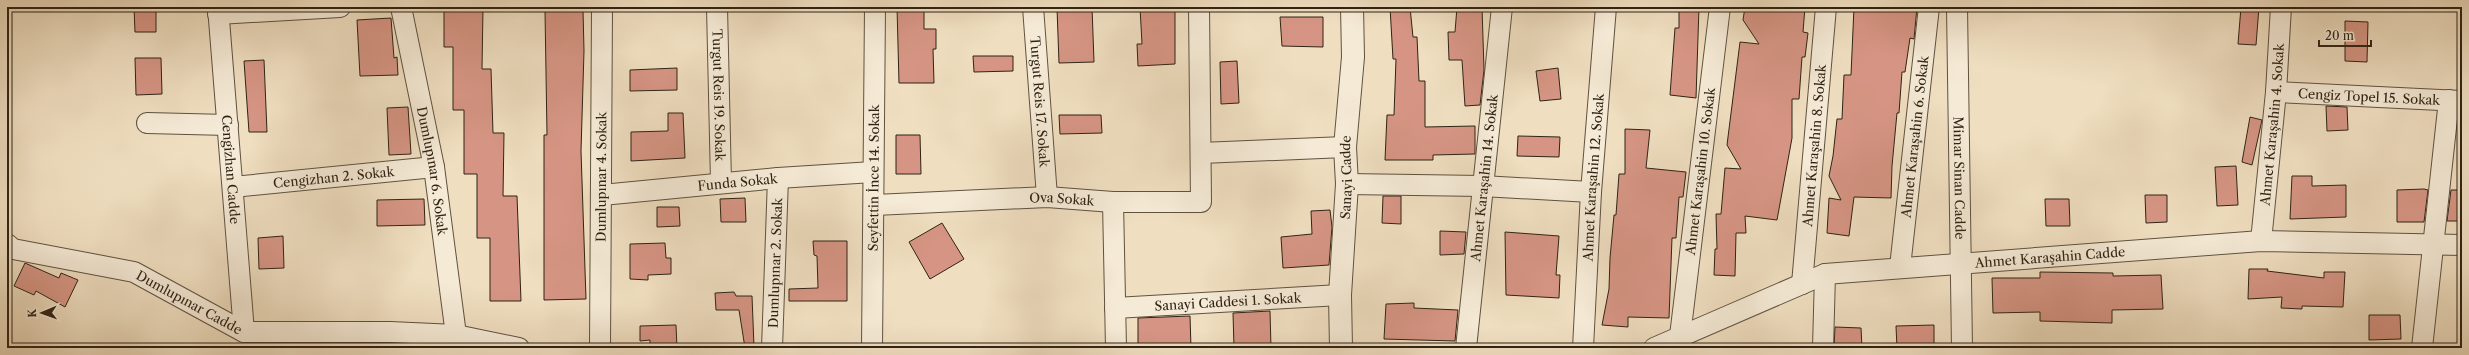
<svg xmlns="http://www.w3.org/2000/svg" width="2469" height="355" font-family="'Libre Caslon Text',serif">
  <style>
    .building { fill: #d69584; stroke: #2f2315 }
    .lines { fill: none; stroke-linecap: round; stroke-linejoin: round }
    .minor-casing { stroke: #5f5240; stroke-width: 22 }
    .tertiary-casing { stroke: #5f5240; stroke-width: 24 }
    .minor { stroke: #f5ead6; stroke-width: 20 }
    .tertiary { stroke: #f5ead6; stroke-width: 22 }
    .labels { text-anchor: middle; stroke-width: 3; stroke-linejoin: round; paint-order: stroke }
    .street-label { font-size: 13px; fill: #2f2315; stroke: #f5ead6 }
  </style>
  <rect width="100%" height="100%" fill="#efdec0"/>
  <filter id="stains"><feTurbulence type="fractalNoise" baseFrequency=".005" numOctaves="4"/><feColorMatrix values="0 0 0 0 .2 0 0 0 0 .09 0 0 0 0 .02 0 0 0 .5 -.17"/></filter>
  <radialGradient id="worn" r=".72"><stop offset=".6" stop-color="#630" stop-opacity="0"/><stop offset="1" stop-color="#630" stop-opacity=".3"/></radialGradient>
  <!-- building -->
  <g class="building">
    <polygon points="134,7 156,7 156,32 135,32"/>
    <polygon points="444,7 483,7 482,69 491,69 493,133 504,133 503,196 517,196 521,301 490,301 490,238 477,238 477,174 464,174 464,110 453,110 453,47 444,47"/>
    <polygon points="897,7 924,7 924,29 936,29 936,49 933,49 934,83 899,83"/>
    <polygon points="1092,7 1094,62 1059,63 1057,8"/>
    <polygon points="1140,7 1175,7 1175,64 1138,66 1137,44 1142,44"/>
    <polygon points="1390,7 1410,7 1413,37 1417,37 1419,81 1425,81 1425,127 1475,126 1475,154 1433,155 1433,160 1385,160 1387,115 1394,115 1396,59 1393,59"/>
    <polygon points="1457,7 1482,7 1484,70 1480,105 1465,106 1462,60 1449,60 1448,32 1455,32"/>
    <polygon points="1679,7 1699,7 1696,98 1670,95 1675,28 1679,28"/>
    <polygon points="1745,7 1805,7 1803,32 1808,33 1805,57 1802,57 1799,99 1792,99 1792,138 1777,220 1745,216 1746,233 1736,233 1735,276 1714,275 1715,249 1717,249 1716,214 1721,214 1725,168 1741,169 1727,145 1740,42 1759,44 1743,20"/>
    <polygon points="1854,7 1917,7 1914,39 1910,38 1905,72 1902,72 1899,113 1897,113 1892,166 1891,198 1854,197 1849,236 1827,233 1829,198 1841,200 1829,176 1833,156 1837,119 1842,119 1844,75 1851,75"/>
    <polygon points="2241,7 2259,7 2256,45 2238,44"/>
    <polygon points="583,10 584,51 581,151 586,299 544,300 544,135 547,135 545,11"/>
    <polygon points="1280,17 1323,17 1323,47 1282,46"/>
    <polygon points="391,18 394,58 397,57 398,75 360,76 357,20"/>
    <polygon points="2345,21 2368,22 2367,62 2345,61"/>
    <polygon points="973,56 1013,56 1013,71 974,72"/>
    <polygon points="135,58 161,58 162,94 136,95"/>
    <polygon points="264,60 267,132 249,132 244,61"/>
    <polygon points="1237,61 1239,103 1221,104 1220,62"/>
    <polygon points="677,68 677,90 630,91 630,70"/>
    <polygon points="1558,68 1561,99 1540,101 1536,71"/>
    <polygon points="2326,106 2347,107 2348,130 2327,131"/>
    <polygon points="408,107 411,154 389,155 387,108"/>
    <polygon points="668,113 683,113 685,158 631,161 631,132 668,131"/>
    <polygon points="1059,115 1101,115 1102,133 1060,134"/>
    <polygon points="2250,117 2262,120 2252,165 2242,162"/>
    <polygon points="1625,129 1650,130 1646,168 1686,172 1683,197 1679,197 1676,238 1672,238 1669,318 1628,317 1628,327 1602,325 1609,289 1610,258 1614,215 1616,215 1619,174 1625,174"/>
    <polygon points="896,135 920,135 921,174 896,174"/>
    <polygon points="1518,136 1560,137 1559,157 1517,156"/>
    <polygon points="2236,166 2238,205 2217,206 2215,167"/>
    <polygon points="2292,176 2312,176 2312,186 2346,185 2346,217 2290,219"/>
    <polygon points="2424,189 2428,190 2424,222 2397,222 2397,190"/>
    <polygon points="2451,190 2462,190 2462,221 2447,221"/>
    <polygon points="2145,195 2167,195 2167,222 2146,223"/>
    <polygon points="1383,196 1401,196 1401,224 1382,223"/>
    <polygon points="745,198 746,222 721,222 720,199"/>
    <polygon points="424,199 425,225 377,226 377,200"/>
    <polygon points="2045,199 2069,199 2070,226 2046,226"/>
    <polygon points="657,207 679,207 680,226 657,227"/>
    <polygon points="1330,210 1332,227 1329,265 1283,268 1281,237 1312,234 1311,211"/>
    <polygon points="942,223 964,259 930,279 909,242"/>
    <polygon points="1440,231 1466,232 1464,254 1440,255"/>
    <polygon points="1505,232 1559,236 1556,275 1560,275 1559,298 1506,295"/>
    <polygon points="283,236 284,268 259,269 258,238"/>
    <polygon points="813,241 847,241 847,301 789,301 789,289 818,288 817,256 814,255"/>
    <polygon points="665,243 666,258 671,258 671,274 648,275 648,280 630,279 630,244"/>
    <polygon points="25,263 59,278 61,273 78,280 65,307 36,291 34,295 14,286"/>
    <polygon points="2249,269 2268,269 2267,271 2324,278 2324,272 2345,272 2343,307 2302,306 2302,309 2281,308 2282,297 2248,299"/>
    <polygon points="2040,272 2113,273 2113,276 2161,275 2163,309 2112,310 2112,323 2040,321 2040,312 1993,313 1992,278 2040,278"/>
    <polygon points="734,292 736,296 752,296 754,347 745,348 739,310 716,310 715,293"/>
    <polygon points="1414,303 1414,308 1458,310 1455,341 1384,339 1386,304"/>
    <polygon points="1270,311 1271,348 1234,348 1233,313"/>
    <polygon points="2369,315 2400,315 2401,339 2369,340"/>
    <polygon points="1190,316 1191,348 1138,348 1138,318"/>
    <polygon points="676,325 677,348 650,348 650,340 640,341 640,326"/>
    <polygon points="1934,325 1934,348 1897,348 1896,326"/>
    <polygon points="1835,327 1861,328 1862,348 1834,348"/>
  </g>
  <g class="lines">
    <!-- minor casing -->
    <g class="minor-casing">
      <g id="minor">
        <path id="s1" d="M218,7L244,332"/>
        <path id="s2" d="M401,7L434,167L456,335"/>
        <path id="s3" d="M717,7L721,183"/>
        <path id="s4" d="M1033,7L1047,197"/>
        <path id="s5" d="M1957,7L1962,348"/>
        <polyline points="218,14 340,7"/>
        <path id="s6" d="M2276,92L2461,101"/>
        <polyline points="147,123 228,125"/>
        <polyline points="1201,153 1345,147"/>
        <polyline points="1347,184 1482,186 1591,192"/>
        <path id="s7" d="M233,187L434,167"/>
        <path id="s8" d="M602,195L778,178L873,172"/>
        <polyline points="1113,202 1116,348"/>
        <path id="s9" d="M875,205L1047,197L1113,202H1201L1199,7"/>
        <path id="s10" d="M2261,241L2276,92L2281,7"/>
        <path id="s11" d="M7,244L13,249L134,272L244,332H390L456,335L519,348"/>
        <path id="s12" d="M1900,267L1929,7"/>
        <path id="s13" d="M1802,284L1826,7"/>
        <path id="s14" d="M1115,308L1340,295"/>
        <path id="s15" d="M1680,336L1720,7"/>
        <path id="s16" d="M600,348L602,7"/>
        <path id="s17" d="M772,348L778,178"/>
        <path id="s18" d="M872,348L875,7"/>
        <path id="s19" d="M1466,348L1502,7"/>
        <path id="s20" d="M1583,348L1591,192L1606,7"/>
        <path id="s21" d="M1654,348L1825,274L2261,241L2462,245"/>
        <polyline points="1823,348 1825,274"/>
        <polyline points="2422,348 2449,100"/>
      </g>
    </g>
    <!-- tertiary casing -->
    <g class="tertiary-casing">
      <g id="tertiary">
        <path id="s22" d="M1341,348L1340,295L1347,184L1345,147L1353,57L1352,7"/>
      </g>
    </g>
    <!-- minor -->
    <use href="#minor" class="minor"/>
    <!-- tertiary -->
    <use href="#tertiary" class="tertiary"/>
  </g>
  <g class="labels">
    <!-- street labels -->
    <g class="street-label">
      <text dy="5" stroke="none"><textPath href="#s3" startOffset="88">Turgut Reis 19. Sokak</textPath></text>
      <text dy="5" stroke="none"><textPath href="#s6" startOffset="93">Cengiz Topel 15. Sokak</textPath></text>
      <text dy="5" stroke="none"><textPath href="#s4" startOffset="95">Turgut Reis 17. Sokak</textPath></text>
      <text dy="5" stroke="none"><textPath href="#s10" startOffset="117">Ahmet Karaşahin 4. Sokak</textPath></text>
      <text dy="5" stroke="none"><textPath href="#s12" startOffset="131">Ahmet Karaşahin 6. Sokak</textPath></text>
      <text dy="5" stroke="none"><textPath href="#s13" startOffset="139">Ahmet Karaşahin 8. Sokak</textPath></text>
      <text dy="5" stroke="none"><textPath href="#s1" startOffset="163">Cengizhan Cadde</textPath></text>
      <text dy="5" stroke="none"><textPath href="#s2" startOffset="167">Dumlupınar 6. Sokak</textPath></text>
      <text dy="5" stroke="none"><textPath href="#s15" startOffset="166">Ahmet Karaşahin 10. Sokak</textPath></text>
      <text dy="5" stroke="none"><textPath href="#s7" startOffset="101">Cengizhan 2. Sokak</textPath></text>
      <text dy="5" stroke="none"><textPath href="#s22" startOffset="171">Sanayi Cadde</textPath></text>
      <text dy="5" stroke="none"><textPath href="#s19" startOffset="171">Ahmet Karaşahin 14. Sokak</textPath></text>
      <text dy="5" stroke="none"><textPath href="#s20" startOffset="171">Ahmet Karaşahin 12. Sokak</textPath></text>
      <text dy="5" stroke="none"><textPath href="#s5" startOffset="171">Mimar Sinan Cadde</textPath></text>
      <text dy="5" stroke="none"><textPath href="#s16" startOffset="171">Dumlupınar 4. Sokak</textPath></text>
      <text dy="5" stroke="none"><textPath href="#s18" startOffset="170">Seyfettin İnce 14. Sokak</textPath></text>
      <text dy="5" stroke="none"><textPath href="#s8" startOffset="136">Funda Sokak</textPath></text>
      <text dy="5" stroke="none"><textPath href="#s9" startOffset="187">Ova Sokak</textPath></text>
      <text dy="5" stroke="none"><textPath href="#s21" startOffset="412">Ahmet Karaşahin Cadde</textPath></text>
      <text dy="5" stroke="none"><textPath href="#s17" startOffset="85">Dumlupınar 2. Sokak</textPath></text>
      <text dy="5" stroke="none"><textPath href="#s11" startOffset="194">Dumlupınar Cadde</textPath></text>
      <text dy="5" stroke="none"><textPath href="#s14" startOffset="113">Sanayi Caddesi 1. Sokak</textPath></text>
    </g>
  </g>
  <!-- margin -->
  <rect width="2469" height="355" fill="none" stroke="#efdec0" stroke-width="24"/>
  <rect x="8" y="8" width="2453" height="339" fill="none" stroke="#2f2315" stroke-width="2"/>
  <rect x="12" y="12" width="2445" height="331" fill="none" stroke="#2f2315"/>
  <!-- north arrow -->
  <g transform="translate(42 313) rotate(268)" stroke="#f5ead6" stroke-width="3" paint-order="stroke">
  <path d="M0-3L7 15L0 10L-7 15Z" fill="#2f2315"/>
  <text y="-6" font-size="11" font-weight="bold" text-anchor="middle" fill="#2f2315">K</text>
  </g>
  <!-- scale -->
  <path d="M2319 40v6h52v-6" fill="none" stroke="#2f2315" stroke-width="2"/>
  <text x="2325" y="40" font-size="12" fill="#2f2315" stroke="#f5ead6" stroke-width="3" paint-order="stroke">20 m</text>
  <rect width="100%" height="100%" filter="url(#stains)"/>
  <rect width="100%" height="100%" fill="url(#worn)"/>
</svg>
